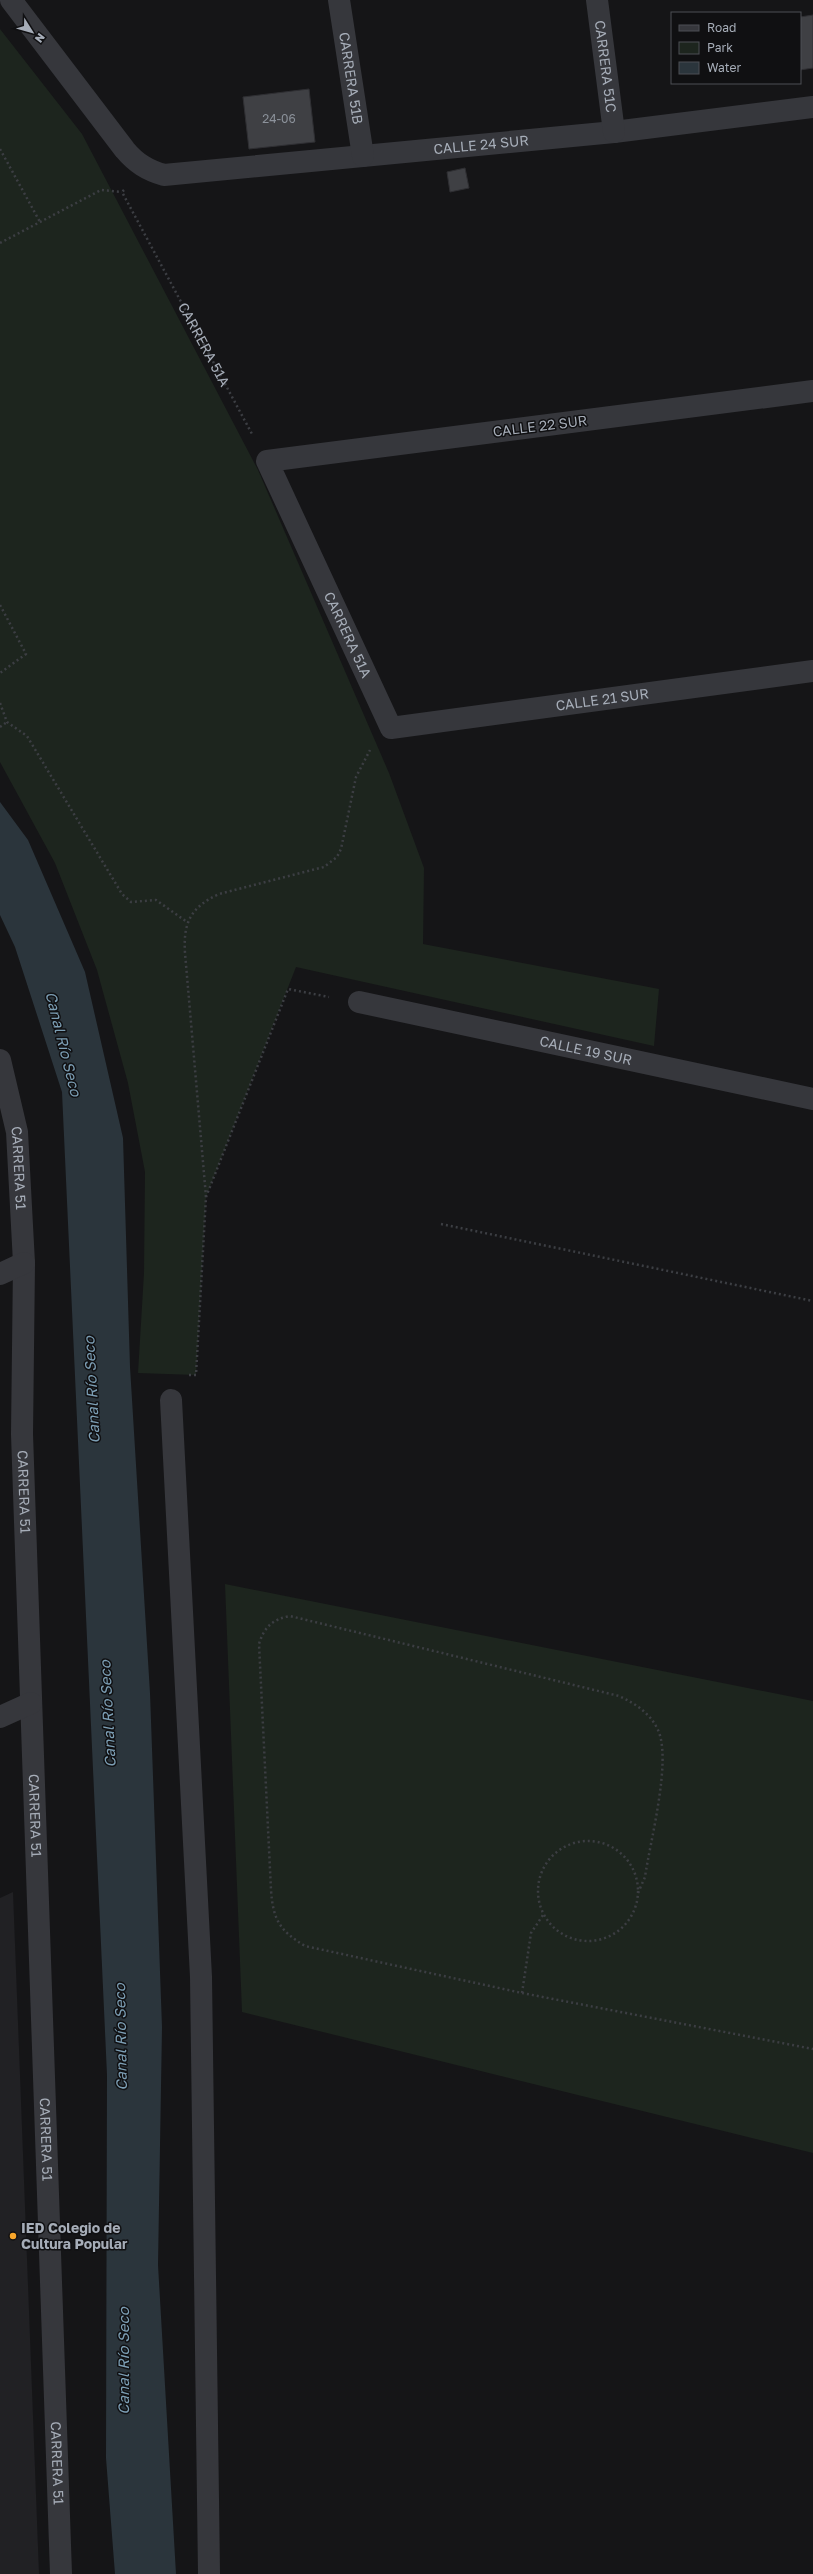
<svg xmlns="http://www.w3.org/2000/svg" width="813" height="2574" font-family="'Golos Text',sans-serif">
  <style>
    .built { fill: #212124 }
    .green { fill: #1d251e }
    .water { fill: #2b353c }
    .building { fill: #3f4044; stroke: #2f2f33 }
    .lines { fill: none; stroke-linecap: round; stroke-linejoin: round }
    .path { stroke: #3c3e43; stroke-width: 2.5; stroke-dasharray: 2 3; stroke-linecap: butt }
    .minor { stroke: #36373c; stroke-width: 22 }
    .poi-dot { fill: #f9a62b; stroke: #101012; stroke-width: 1.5 }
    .labels { text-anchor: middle; stroke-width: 3; stroke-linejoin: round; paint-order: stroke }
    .number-label { font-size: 12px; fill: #8c929b }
    .street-label { font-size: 14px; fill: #a6adb8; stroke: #101012 }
    .poi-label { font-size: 14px; font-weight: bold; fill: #a6adb8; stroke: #101012; text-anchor: start }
    .water-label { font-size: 15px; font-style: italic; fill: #7c9eb4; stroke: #101012 }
  </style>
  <rect width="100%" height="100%" fill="#151517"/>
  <!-- built -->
  <polygon class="built" points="13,1892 39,2574 0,2574 0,1898"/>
  <!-- green -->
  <g class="green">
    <polygon points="0,29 82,134 258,470 389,773 424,868 423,944 659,989 654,1046 296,967 206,1197 196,1375 138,1373 144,1273 145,1172 128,1083 97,970 55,863 0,762"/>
    <polygon points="225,1584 813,1701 813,2153 242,2012"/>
  </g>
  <!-- water -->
  <polygon class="water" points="0,802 28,840 85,972 123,1138 130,1367 150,1693 162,2027 158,2265 176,2574 115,2574 106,2458 107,2075 62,1092 15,947 0,915"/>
  <!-- building -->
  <g class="building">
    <polygon points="813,15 813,68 800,70 800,17"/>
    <polygon points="309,89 315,142 249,149 243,97"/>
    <polygon points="465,168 469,188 450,192 447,172"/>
  </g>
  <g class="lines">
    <!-- path -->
    <g class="path">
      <polyline points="0,149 40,222"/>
      <path id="s1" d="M124,190L122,192L252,434"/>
      <polyline points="0,243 101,190 122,192"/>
      <polyline points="0,605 26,654 0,673"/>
      <polyline points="0,703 7,722 27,736 122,894 131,902 156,900 187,922"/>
      <polyline points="0,727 7,722"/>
      <path d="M206,1197L185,953C183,922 191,907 219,894L324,867L337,857L341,849L356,777L370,750"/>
      <polyline points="441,1224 813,1301"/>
      <polyline points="189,1375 196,1375 206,1197 288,989 329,997"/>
      <circle cx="588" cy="1891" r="50"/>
      <path d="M638,1893L645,1877C650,1842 672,1760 658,1730C650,1713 636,1704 619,1696L290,1616C273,1619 264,1627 259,1644L271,1890C273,1920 280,1931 305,1946L522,1993L813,2049"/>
      <polyline points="522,1993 531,1933 543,1915"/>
    </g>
    <!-- minor -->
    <g class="minor">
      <path id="s2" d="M11,0L125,150C136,163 147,170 164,175L614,132L813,107"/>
      <path id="s3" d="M339,0L363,156"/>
      <path id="s4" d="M597,0L614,132"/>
      <path id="s5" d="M813,391L267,461L391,728L813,671"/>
      <path id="s6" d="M359,1002L813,1099"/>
      <path id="s7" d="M0,1060L17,1132L24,1263L22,1434L61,2574"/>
      <polyline points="0,1274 24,1263"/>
      <polyline points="171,1400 201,1977 209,2574"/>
      <polyline points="0,1717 31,1703"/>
    </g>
  </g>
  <!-- markers -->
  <circle class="poi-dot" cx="13" cy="2236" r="4"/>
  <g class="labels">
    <!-- number labels -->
    <g class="number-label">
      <text x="279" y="123">24-06</text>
    </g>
    <!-- street labels -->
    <g class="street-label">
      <text dy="5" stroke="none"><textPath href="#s4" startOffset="67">CARRERA 51C</textPath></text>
      <text dy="5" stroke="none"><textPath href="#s3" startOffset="79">CARRERA 51B</textPath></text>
      <text dy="5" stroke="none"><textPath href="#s2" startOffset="554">CALLE 24 SUR</textPath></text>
      <text dy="5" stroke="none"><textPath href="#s1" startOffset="176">CARRERA 51A</textPath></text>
      <text transform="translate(540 426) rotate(-7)" y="5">CALLE 22 SUR</text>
      <text dy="5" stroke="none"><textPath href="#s5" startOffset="742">CARRERA 51A</textPath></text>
      <text dy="5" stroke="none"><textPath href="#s5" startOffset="1058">CALLE 21 SUR</textPath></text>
      <text dy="5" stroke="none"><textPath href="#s6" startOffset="232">CALLE 19 SUR</textPath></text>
      <text dy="5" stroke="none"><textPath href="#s7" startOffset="110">CARRERA 51</textPath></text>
      <text dy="5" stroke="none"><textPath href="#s7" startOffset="434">CARRERA 51</textPath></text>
      <text dy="5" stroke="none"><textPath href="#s7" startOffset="758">CARRERA 51</textPath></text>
      <text dy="5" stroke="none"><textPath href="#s7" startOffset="1082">CARRERA 51</textPath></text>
      <text dy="5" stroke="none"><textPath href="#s7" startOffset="1406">CARRERA 51</textPath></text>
    </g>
    <!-- poi labels -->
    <g class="poi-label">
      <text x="21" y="2233">IED Colegio de<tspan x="21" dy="16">Cultura Popular</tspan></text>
    </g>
    <!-- water labels -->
    <g class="water-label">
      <text transform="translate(63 1044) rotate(76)" y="5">Canal Río Seco</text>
      <text transform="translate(92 1390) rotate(-93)" y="5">Canal Río Seco</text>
      <text transform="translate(108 1714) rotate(-93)" y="5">Canal Río Seco</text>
      <text transform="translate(121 2037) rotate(-91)" y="5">Canal Río Seco</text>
      <text transform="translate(124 2361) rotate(-90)" y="5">Canal Río Seco</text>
    </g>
  </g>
  <!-- legend -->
  <rect x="671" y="12" width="130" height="72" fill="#101012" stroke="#4c4f54"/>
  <rect x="679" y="25" width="20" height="6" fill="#36373c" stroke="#4c4f54"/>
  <text x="707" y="32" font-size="12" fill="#a6adb8">Road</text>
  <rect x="679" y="42" width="20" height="12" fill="#1d251e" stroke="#4c4f54"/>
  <text x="707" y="52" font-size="12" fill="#a6adb8">Park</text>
  <rect x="679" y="62" width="20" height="12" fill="#2b353c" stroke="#4c4f54"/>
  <text x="707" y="72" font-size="12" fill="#a6adb8">Water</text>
  <!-- north arrow -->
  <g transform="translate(32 32) rotate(127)" stroke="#101012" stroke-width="3" paint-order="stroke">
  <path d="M0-3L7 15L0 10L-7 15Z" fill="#a6adb8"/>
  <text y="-6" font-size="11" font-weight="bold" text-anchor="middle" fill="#a6adb8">N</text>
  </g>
</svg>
